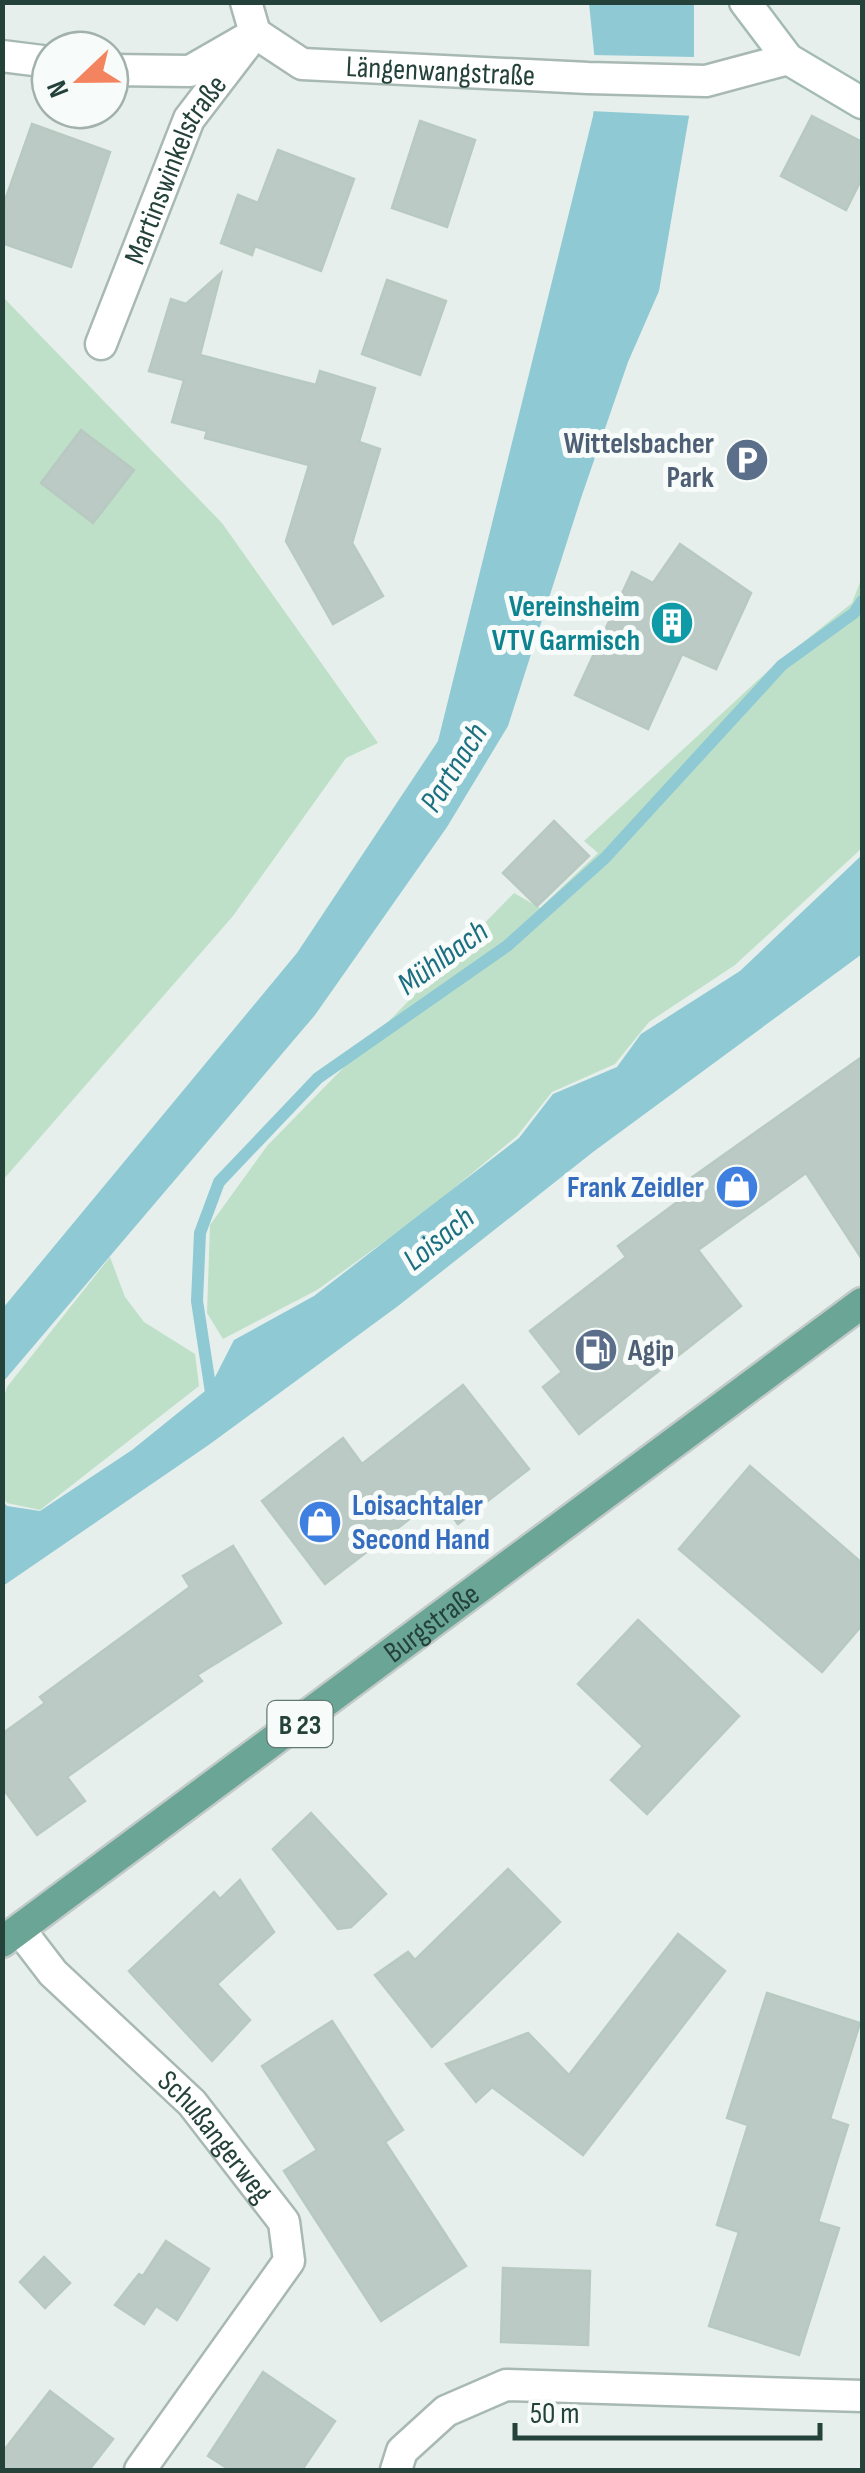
<svg xmlns="http://www.w3.org/2000/svg" width="865" height="2473" font-family="'Sofia Sans Condensed',sans-serif">
  <style>
    .green { fill: #bfe0c8 }
    .water { fill: #8ec9d4 }
    .pier { fill: #e6efeb }
    .lines { fill: none; stroke-linecap: round; stroke-linejoin: round }
    .stream { stroke: #8ec9d4; stroke-width: 12 }
    .building { fill: #bbcac4; stroke: #b8c9c2; stroke-width: 2.5 }
    .street-casing { stroke: #a8b8b2; stroke-width: 35 }
    .secondary-casing { stroke: #a4bbb3; stroke-width: 35 }
    .primary-casing { stroke: #c2cac8; stroke-width: 35 }
    .street { stroke: #fff; stroke-width: 30 }
    .secondary { stroke: #fff; stroke-width: 30 }
    .primary { stroke: #6aa596; stroke-width: 30 }
    .labels { text-anchor: middle; stroke-width: 10; stroke-linejoin: round; paint-order: stroke }
    .shield { fill: #f7fbf9; stroke: #637a73; stroke-width: 2.5 }
    .shield-label { font-size: 28px; font-weight: bold; fill: #24423a }
    .street-label { font-size: 30px; fill: #24423a; stroke: #f7fbf9 }
    .service-label { font-size: 30px; font-weight: bold; fill: #4e5e75; stroke: #f7fbf9; text-anchor: end }
    .culture-label { font-size: 30px; font-weight: bold; fill: #0d838f; stroke: #f7fbf9; text-anchor: end }
    .shop-label { font-size: 30px; font-weight: bold; fill: #366cbe; stroke: #f7fbf9; text-anchor: end }
    .water-label { font-size: 32px; font-style: italic; fill: #1c6f80; stroke: #f7fbf9 }
  </style>
  <rect width="100%" height="100%" fill="#e6efeb"/>
  <!-- green -->
  <g class="green">
    <polygon points="2,296 222,523 378,743 346,758 233,916 3,1180"/>
    <polygon points="862,577 862,848 735,965 649,1022 615,1064 552,1092 517,1136 424,1213 317,1290 223,1339 207,1313 210,1225 267,1146 514,893 540,908 598,853 584,841 770,669 852,603"/>
    <polygon points="110,1257 125,1297 144,1322 195,1354 199,1386 40,1510 7,1503 2,1497 2,1402 7,1387"/>
  </g>
  <!-- water -->
  <g class="water">
    <polygon points="589,3 694,3 694,87 659,291 628,362 581,498 508,726 447,827 315,1015 3,1382 3,1308 297,953 438,741 593,116 597,82"/>
    <polygon points="862,855 862,954 593,1152 398,1306 210,1444 3,1586 3,1501 7,1506 40,1511 132,1450 210,1387 234,1340 314,1296 519,1138 553,1094 617,1067 641,1034 740,971"/>
  </g>
  <!-- pier -->
  <polygon class="pier" points="592,55 695,57 695,116 590,111"/>
  <g class="lines">
    <!-- stream -->
    <polyline class="stream" points="212,1399 197,1301 200,1233 219,1182 318,1078 507,946 605,858 782,665 854,613 862,601"/>
  </g>
  <!-- building -->
  <g class="building">
    <polygon points="812,116 862,142 862,178 846,210 781,176"/>
    <polygon points="420,121 475,140 447,227 392,208"/>
    <polygon points="32,124 110,152 71,267 2,243 2,209"/>
    <polygon points="278,150 354,179 321,271 255,246 252,255 221,243 238,195 258,203"/>
    <polygon points="221,273 200,355 316,385 320,371 375,388 359,442 380,449 352,543 383,596 333,624 286,541 309,465 205,438 207,431 172,422 184,380 149,371 171,299 186,304"/>
    <polygon points="387,280 446,301 420,375 362,354"/>
    <polygon points="81,430 134,470 93,523 41,483"/>
    <polygon points="680,544 751,593 716,669 682,654 648,729 575,695 632,572 653,583"/>
    <polygon points="554,821 589,856 537,906 503,873"/>
    <polygon points="862,1057 862,1259 806,1173 698,1250 741,1306 579,1434 543,1387 562,1372 530,1331 626,1257 618,1246 684,1197 677,1188"/>
    <polygon points="463,1385 529,1469 458,1524 438,1497 325,1584 262,1501 343,1438 362,1464"/>
    <polygon points="750,1466 862,1563 862,1625 822,1672 679,1549"/>
    <polygon points="233,1546 281,1623 197,1675 202,1681 67,1777 85,1801 37,1835 2,1787 2,1734 45,1703 40,1697 190,1587 183,1576"/>
    <polygon points="638,1620 739,1716 647,1814 611,1780 643,1746 578,1684"/>
    <polygon points="311,1813 386,1894 351,1927 338,1929 273,1849"/>
    <polygon points="508,1869 560,1922 432,2047 375,1975 408,1952 415,1960"/>
    <polygon points="240,1880 274,1932 217,1984 250,2020 212,2061 129,1971 214,1892 220,1899"/>
    <polygon points="678,1934 725,1971 583,2155 492,2087 476,2102 446,2064 528,2033 569,2075"/>
    <polygon points="767,1993 860,2023 830,2119 848,2125 818,2222 839,2228 799,2355 709,2326 739,2232 717,2225 748,2125 727,2118"/>
    <polygon points="332,2021 403,2130 385,2142 466,2266 381,2321 284,2171 317,2150 262,2066"/>
    <polygon points="166,2241 209,2269 177,2320 156,2306 144,2324 115,2305 139,2274 143,2276"/>
    <polygon points="44,2257 70,2283 45,2308 20,2282"/>
    <polygon points="503,2268 590,2271 588,2345 501,2342"/>
    <polygon points="263,2372 335,2421 302,2470 230,2470 208,2456"/>
    <polygon points="50,2391 113,2439 89,2470 2,2470 2,2453"/>
  </g>
  <g class="lines">
    <!-- street casing -->
    <g class="street-casing">
      <g id="street">
        <polyline points="246,2 255,33"/>
        <path id="s1" d="M255,33L302,64L588,78L706,81L788,59"/>
        <polyline points="2,56 50,62"/>
        <polyline points="110,70 190,71 244,40"/>
        <path id="s2" d="M101,344L189,119L255,33"/>
        <path id="s3" d="M20,1930L53,1973L192,2103L284,2222L289,2261L140,2470"/>
        <polyline points="396,2470 402,2451 446,2411 506,2385 862,2396"/>
      </g>
    </g>
    <!-- secondary casing -->
    <g class="secondary-casing">
      <polyline id="secondary" points="745,2 788,59 862,103"/>
    </g>
    <!-- primary casing -->
    <g class="primary-casing">
      <g id="primary">
        <path id="s4" d="M2,1942L862,1303"/>
      </g>
    </g>
    <!-- street -->
    <use href="#street" class="street"/>
    <!-- secondary -->
    <use href="#secondary" class="secondary"/>
    <!-- primary -->
    <use href="#primary" class="primary"/>
  </g>
  <!-- icons -->
  <defs>
    <g id="parking-disc" transform="scale(2.25)"><circle r="9.5" fill="#5c6f8a" stroke="#f7fbf9"/><path d="M-3.5-5.5H1a3.5 3.5 0 0 1 0 7H-1V5.5H-3.5ZM-1-3.4V-.6H.8a1.4 1.4 0 0 0 0-2.8Z" fill="#fff"/></g>
    <g id="building-disc" transform="scale(2.25)"><circle r="9.5" fill="#0f9aa8" stroke="#f7fbf9"/><path d="M-4-6H4V6H1V3H-1V6H-4ZM-2.5-4.3h1.7v1.8h-1.7ZM.8-4.3h1.7v1.8H.8ZM-2.5-1h1.7V.8h-1.7ZM.8-1h1.7V.8H.8Z" fill="#fff"/></g>
    <g id="shop-disc" transform="scale(2.25)"><circle r="9.5" fill="#3f7fe0" stroke="#f7fbf9"/><path d="M-5-2.5h2.3a2.7 3.5 0 0 1 5.4 0H5L5.5 6h-11ZM-1.5-2.5h3a1.5 2.3 0 0 0-3 0Z" fill="#fff"/></g>
    <g id="fuel-disc" transform="scale(2.25)"><circle r="9.5" fill="#5c6f8a" stroke="#f7fbf9"/><path d="M-5.5-6h7V0h2V4h1.3V-2.5L3-4.5l.8-.8L6-3V5H2.5V1h-1V6h-7ZM-4.2-4.7v3.2H.2V-4.7Z" fill="#fff"/></g>
  </defs>
  <g fill-rule="evenodd">
    <use href="#parking-disc" x="747" y="460"/>
    <use href="#building-disc" x="672" y="623"/>
    <use href="#shop-disc" x="737" y="1187"/>
    <use href="#fuel-disc" x="596" y="1350"/>
    <use href="#shop-disc" x="320" y="1522"/>
  </g>
  <g class="labels">
    <!-- shield labels -->
    <rect class="shield" x="267.5" y="1701" width="65" height="46" rx="8"/>
    <g class="shield-label">
      <text x="300" y="1734">B 23</text>
    </g>
    <!-- street labels -->
    <g class="street-label">
      <text dy="10" stroke="none"><textPath href="#s1" startOffset="195">Längenwangstraße</textPath></text>
      <text dy="10" stroke="none"><textPath href="#s2" startOffset="190">Martinswinkelstraße</textPath></text>
      <text dy="10" stroke="none"><textPath href="#s4" startOffset="535">Burgstraße</textPath></text>
      <text dy="10" stroke="none"><textPath href="#s3" startOffset="285">Schußangerweg</textPath></text>
    </g>
    <!-- service labels -->
    <g class="service-label">
      <text x="714" y="453">Wittelsbacher<tspan x="714" dy="34">Park</tspan></text>
      <text x="628" y="1360" text-anchor="start">Agip</text>
    </g>
    <!-- culture labels -->
    <g class="culture-label">
      <text x="640" y="616">Vereinsheim<tspan x="640" dy="34">VTV Garmisch</tspan></text>
    </g>
    <!-- shop labels -->
    <g class="shop-label">
      <text x="704" y="1197">Frank Zeidler</text>
      <text x="352" y="1515" text-anchor="start">Loisachtaler<tspan x="352" dy="34">Second Hand</tspan></text>
    </g>
    <!-- water labels -->
    <g class="water-label">
      <text transform="translate(453 767) rotate(-58)" y="11">Partnach</text>
      <text transform="translate(442 957) rotate(-36)" y="11">Mühlbach</text>
      <text transform="translate(438 1238) rotate(-39)" y="11">Loisach</text>
    </g>
  </g>
  <!-- border -->
  <rect width="865" height="2473" fill="none" stroke="#24423a" stroke-width="10"/>
  <!-- north arrow -->
  <g transform="translate(80 80) rotate(248)"><circle r="48" fill="#f7fbf9" stroke="#a3b1ad" stroke-width="2.5"/>
  <path d="M0-8L18 38L0 25L-18 38Z" fill="#f4845f"/>
  <text y="-15" font-size="28" font-weight="bold" text-anchor="middle" fill="#24423a">N</text>
  </g>
  <!-- scale -->
  <path d="M515 2423v15h305v-15" fill="none" stroke="#24423a" stroke-width="5"/>
  <text x="530" y="2423" font-size="30" fill="#24423a" stroke="#f7fbf9" stroke-width="8" paint-order="stroke">50 m</text>
</svg>
